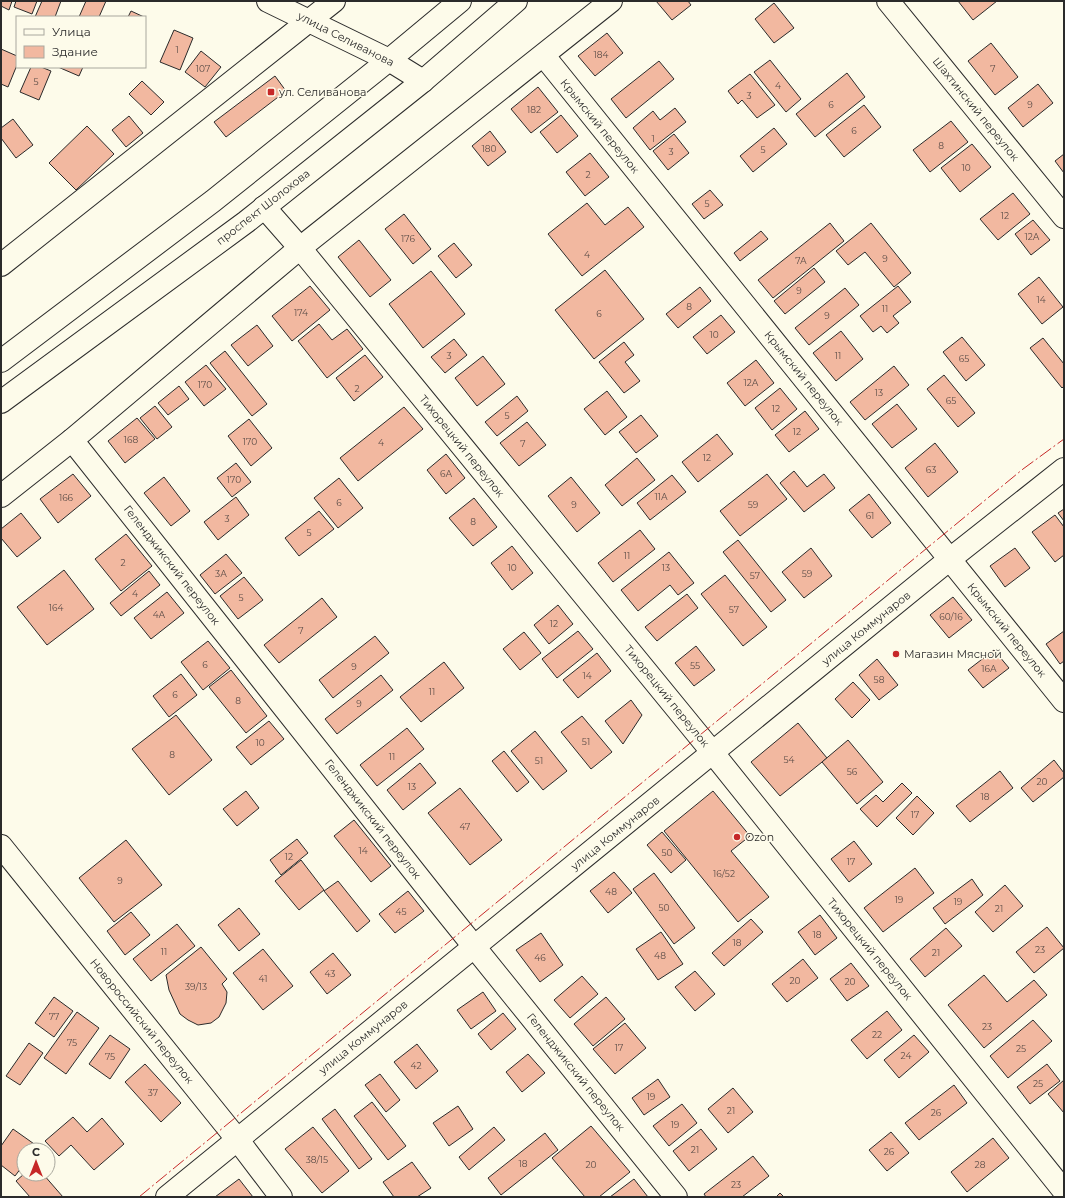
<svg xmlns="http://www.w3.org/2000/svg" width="1065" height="1198" font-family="Montserrat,sans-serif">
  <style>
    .building { fill: #f2b8a0; stroke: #2b2b2b }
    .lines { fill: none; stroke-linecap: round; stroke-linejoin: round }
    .street-casing { stroke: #2b2b2b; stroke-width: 24 }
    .secondary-casing { stroke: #2b2b2b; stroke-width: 24 }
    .primary-casing { stroke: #2b2b2b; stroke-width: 24 }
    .street { stroke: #fdfbea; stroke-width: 22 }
    .secondary { stroke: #fdfbea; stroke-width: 22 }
    .primary { stroke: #fdfbea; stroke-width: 22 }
    .power { stroke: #c62828; stroke-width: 1; stroke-dasharray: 14 3 2 3; stroke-linecap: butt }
    .poi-dot { fill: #c62828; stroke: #fdfbea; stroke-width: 1.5 }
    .labels { text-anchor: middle; stroke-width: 3; stroke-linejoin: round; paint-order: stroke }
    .number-label { font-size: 9px; fill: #5d4e48 }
    .street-label { font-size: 11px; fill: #2b2b2b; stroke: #fdfbea }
    .poi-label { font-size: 11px; fill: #2b2b2b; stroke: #fdfbea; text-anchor: start }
  </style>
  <rect width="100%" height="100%" fill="#fdfbea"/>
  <!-- building -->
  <g class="building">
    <polygon points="1,1 12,1 9,10 1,6"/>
    <polygon points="16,1 37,1 32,14 14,7"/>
    <polygon points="42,1 61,1 55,17 35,17"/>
    <polygon points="86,1 106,1 99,17 79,17"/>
    <polygon points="656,1 688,1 691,5 672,20"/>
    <polygon points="958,1 997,1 973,20"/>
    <polygon points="774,3 794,28 774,43 755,19"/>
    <polygon points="131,11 144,17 128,17"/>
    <polygon points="174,30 193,38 180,70 160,62"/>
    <polygon points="607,33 623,53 595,76 578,56"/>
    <polygon points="991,43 1018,77 995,95 968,61"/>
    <polygon points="1,49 17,56 17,65 8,87 1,84"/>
    <polygon points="201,51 221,67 205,87 185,72"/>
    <polygon points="770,60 801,99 786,112 754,72"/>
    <polygon points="659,61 674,79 626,118 611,99"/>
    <polygon points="31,67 41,67 51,71 39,100 20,92"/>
    <polygon points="58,67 83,67 79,76"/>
    <polygon points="847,73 865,97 815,137 796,114"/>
    <polygon points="750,74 775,105 757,118 742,100 738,104 728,91"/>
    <polygon points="275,76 286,91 226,137 214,122"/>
    <polygon points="142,81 164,102 151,115 129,94"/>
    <polygon points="1038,84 1053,103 1023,127 1008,108"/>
    <polygon points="538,87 558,112 531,133 511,109"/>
    <polygon points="864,105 881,127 844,157 826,135"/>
    <polygon points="675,108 686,122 650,150 633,128 653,111 660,120"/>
    <polygon points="561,115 578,136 557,153 540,132"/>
    <polygon points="129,116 143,133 126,147 112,130"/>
    <polygon points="13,119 33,145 16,158 1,138 1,128"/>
    <polygon points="951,121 968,142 930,172 913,150"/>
    <polygon points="87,126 114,154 76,190 49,163"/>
    <polygon points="774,128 787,144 753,172 740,156"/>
    <polygon points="490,131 506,152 488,166 472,146"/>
    <polygon points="674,134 689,153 668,170 653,151"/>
    <polygon points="972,144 991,167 960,192 941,168"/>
    <polygon points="590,153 609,177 585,196 566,172"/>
    <polygon points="1064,154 1064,173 1055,161"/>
    <polygon points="710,190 723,205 704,219 692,204"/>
    <polygon points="1013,193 1030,214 998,240 980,219"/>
    <polygon points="587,203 605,225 628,207 644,227 582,276 548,234"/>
    <polygon points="404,214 431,249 413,264 385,229"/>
    <polygon points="1033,220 1050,240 1031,255 1015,234"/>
    <polygon points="830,223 844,241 773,298 758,280"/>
    <polygon points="871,223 911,273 894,287 865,252 848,265 836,251"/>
    <polygon points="761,231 768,239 740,261 734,253"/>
    <polygon points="359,240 391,280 370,297 338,257"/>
    <polygon points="454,243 472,265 456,278 438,256"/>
    <polygon points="814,268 825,282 785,314 774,301"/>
    <polygon points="605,270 644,319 594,359 555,310"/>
    <polygon points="431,271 465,314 423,348 389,304"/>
    <polygon points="1039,277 1063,307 1042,324 1018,294"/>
    <polygon points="310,286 330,310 292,341 272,316"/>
    <polygon points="898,286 911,302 893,316 899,323 887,333 881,326 873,332 860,316"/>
    <polygon points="700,287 711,301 678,328 666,314"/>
    <polygon points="845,288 859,305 809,345 795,328"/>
    <polygon points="721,315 735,332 707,354 693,337"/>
    <polygon points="319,324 332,340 347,329 363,349 327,378 298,341"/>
    <polygon points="257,325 273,346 248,366 231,345"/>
    <polygon points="841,331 863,359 836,381 813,353"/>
    <polygon points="962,337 985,365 966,381 943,352"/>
    <polygon points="1043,338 1064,364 1064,386 1062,388 1030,348"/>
    <polygon points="454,339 467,355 445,373 431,357"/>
    <polygon points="624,342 634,355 625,362 640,381 624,393 599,362"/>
    <polygon points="225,351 267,404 252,416 210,363"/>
    <polygon points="365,355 383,377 354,401 336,378"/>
    <polygon points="483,356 505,384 477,406 455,378"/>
    <polygon points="756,360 774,383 745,406 727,383"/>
    <polygon points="206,365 226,389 204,406 185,382"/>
    <polygon points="894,366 909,385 865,420 850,402"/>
    <polygon points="944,375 975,413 958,427 927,389"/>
    <polygon points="179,386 189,399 168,415 158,403"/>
    <polygon points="780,388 797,409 772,430 755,408"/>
    <polygon points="607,391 627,417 605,435 584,409"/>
    <polygon points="517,396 528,411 497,436 485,422"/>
    <polygon points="897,404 917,429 892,448 872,424"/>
    <polygon points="155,406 172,427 157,439 140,418"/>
    <polygon points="404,407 423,429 358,481 340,458"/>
    <polygon points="805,411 819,429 789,452 775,435"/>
    <polygon points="641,415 658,436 636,453 619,432"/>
    <polygon points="137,418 155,439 125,463 108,441"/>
    <polygon points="249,419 272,448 251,466 228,436"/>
    <polygon points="527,422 546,445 519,466 500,443"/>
    <polygon points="717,434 733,454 698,482 682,462"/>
    <polygon points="935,443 958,472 928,497 905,468"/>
    <polygon points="446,454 465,478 446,494 427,470"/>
    <polygon points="637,458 655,480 622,506 605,485"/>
    <polygon points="236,463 251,482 232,497 217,478"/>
    <polygon points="794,471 807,487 824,474 835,488 804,512 780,483"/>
    <polygon points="73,474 91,496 58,523 40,499"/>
    <polygon points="767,474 787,499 740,536 720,511"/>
    <polygon points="672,475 686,492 650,520 637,503"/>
    <polygon points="164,477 190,511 171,526 144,493"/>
    <polygon points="571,477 600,513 577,532 548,496"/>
    <polygon points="339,478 363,508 338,528 314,498"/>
    <polygon points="869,494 891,523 872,538 849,510"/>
    <polygon points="236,497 249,515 218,540 204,522"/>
    <polygon points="474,498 497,527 473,546 449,518"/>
    <polygon points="1064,509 1064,521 1058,513"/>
    <polygon points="319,511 334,529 299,556 285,538"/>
    <polygon points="21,513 41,538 17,557 1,538 1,529"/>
    <polygon points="1055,515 1064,527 1064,555 1055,562 1032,532"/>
    <polygon points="640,530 655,549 613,582 598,563"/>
    <polygon points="126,534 152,566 121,591 95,559"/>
    <polygon points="738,540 786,600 771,612 723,552"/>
    <polygon points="512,546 533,573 512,590 491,563"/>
    <polygon points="811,548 832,576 804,598 782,572"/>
    <polygon points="1015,548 1030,568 1005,587 990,566"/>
    <polygon points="669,552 694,583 678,595 670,585 638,611 621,590"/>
    <polygon points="226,554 242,573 215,594 200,575"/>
    <polygon points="64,570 94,609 47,645 17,607"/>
    <polygon points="149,571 160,585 121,616 110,603"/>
    <polygon points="725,575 767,627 743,646 701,594"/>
    <polygon points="244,577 263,600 238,619 220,596"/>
    <polygon points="167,592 184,613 151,639 134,618"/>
    <polygon points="687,594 698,608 657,641 645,627"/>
    <polygon points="953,597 972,620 949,638 930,615"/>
    <polygon points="322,598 337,617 279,663 264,645"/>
    <polygon points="558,605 573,624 549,644 534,625"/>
    <polygon points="578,631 593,649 557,678 542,659"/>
    <polygon points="1064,631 1064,661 1060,664 1046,644"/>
    <polygon points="524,632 541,653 520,670 503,649"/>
    <polygon points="375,636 389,653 333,698 319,680"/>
    <polygon points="208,641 230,668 203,690 181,662"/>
    <polygon points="696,646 715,670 694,686 675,663"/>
    <polygon points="994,650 1009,668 983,688 968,670"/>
    <polygon points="597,653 611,671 578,698 563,680"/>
    <polygon points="877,659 898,685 879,700 859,675"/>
    <polygon points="444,662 464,688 421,722 400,697"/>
    <polygon points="231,670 267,716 246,733 209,687"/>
    <polygon points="181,674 197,695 169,717 153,696"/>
    <polygon points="381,675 393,690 337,734 325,719"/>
    <polygon points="853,682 870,700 852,718 835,699"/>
    <polygon points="631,700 642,715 623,744 605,721"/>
    <polygon points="176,715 212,760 169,795 132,749"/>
    <polygon points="582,716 612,752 591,769 561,732"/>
    <polygon points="269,721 284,739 251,765 236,747"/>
    <polygon points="798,723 827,758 780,796 751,762"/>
    <polygon points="407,728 424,749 377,786 360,765"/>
    <polygon points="535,731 567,771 543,790 511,751"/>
    <polygon points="848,740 883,782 857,804 822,762"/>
    <polygon points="504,751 529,782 517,792 492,761"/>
    <polygon points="1054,760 1064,773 1064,777 1033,802 1021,788"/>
    <polygon points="420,763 436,783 403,810 387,790"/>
    <polygon points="1000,771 1013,788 970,822 956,806"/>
    <polygon points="902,783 912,793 877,827 860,809 876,795 883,802"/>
    <polygon points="460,788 502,840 470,865 428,813"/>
    <polygon points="246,791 259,808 237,826 223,809"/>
    <polygon points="713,791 750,836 731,851 769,897 738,922 664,831"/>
    <polygon points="917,796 934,813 913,835 896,818"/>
    <polygon points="354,820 391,866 371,882 334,836"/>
    <polygon points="662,832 686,860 671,873 647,845"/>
    <polygon points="297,839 308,853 281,875 270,860"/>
    <polygon points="126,840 162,885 114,922 79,878"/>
    <polygon points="854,841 872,864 849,882 831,859"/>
    <polygon points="301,860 324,890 299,910 275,881"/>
    <polygon points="915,868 934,893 883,932 864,908"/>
    <polygon points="614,872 632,893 608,913 590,891"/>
    <polygon points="654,873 695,928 674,944 633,889"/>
    <polygon points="972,879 983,895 945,924 933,908"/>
    <polygon points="338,881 370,921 357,932 324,891"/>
    <polygon points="1005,885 1023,906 993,932 975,912"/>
    <polygon points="408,891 424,911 395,933 379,914"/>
    <polygon points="239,908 260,934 239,951 218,925"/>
    <polygon points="131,912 150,935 125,955 107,931"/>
    <polygon points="820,915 837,938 815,955 798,932"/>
    <polygon points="751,919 763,932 724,966 712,953"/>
    <polygon points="177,924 195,946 151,981 133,959"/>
    <polygon points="1047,927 1064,948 1034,973 1016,952"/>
    <polygon points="946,928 962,946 925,977 910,959"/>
    <polygon points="661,932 683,964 658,980 636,949"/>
    <polygon points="541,933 563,965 540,982 516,950"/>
    <polygon points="201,947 227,979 222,984 227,992 226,1003 219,1017 211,1023 198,1025 188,1020 180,1014 169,990 166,975"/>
    <polygon points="263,949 293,986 263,1010 233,973"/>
    <polygon points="333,953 351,975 327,994 310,972"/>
    <polygon points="803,959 818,978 787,1002 772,984"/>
    <polygon points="851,963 869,986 847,1001 830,979"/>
    <polygon points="695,971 715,994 695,1011 675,987"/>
    <polygon points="984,975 1007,1002 1034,980 1047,995 984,1048 948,1005"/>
    <polygon points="582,976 598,994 570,1018 554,1000"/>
    <polygon points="483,992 496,1011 471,1029 457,1010"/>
    <polygon points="54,997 73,1011 54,1037 35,1023"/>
    <polygon points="606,997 625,1019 593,1046 574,1024"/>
    <polygon points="887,1011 902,1030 867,1059 851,1040"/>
    <polygon points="77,1012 99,1028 66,1074 44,1058"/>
    <polygon points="503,1013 516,1029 491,1050 478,1034"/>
    <polygon points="1033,1020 1052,1041 1008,1078 990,1056"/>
    <polygon points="625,1023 646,1048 615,1074 593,1049"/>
    <polygon points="110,1035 130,1049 110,1079 89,1064"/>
    <polygon points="914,1035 929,1052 899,1078 884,1060"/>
    <polygon points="29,1043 43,1053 20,1085 6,1076"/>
    <polygon points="417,1044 438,1071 416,1089 394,1062"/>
    <polygon points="528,1054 545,1073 522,1092 506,1072"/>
    <polygon points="145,1064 181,1103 161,1122 125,1082"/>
    <polygon points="1047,1064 1060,1081 1030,1104 1017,1087"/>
    <polygon points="380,1074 400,1100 386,1112 365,1085"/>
    <polygon points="658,1079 670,1097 644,1115 632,1098"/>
    <polygon points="1064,1080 1064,1113 1048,1094"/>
    <polygon points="954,1085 967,1103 919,1140 905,1123"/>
    <polygon points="733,1088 753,1112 728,1133 708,1109"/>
    <polygon points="372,1102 406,1146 388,1160 354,1116"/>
    <polygon points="682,1104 697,1123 669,1146 653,1126"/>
    <polygon points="458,1106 473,1129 449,1146 433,1123"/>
    <polygon points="335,1109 372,1159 359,1169 322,1119"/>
    <polygon points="73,1117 87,1132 102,1118 124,1144 94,1170 71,1145 59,1156 45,1141"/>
    <polygon points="591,1126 630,1172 599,1197 585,1197 552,1158"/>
    <polygon points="313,1127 349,1171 322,1193 285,1149"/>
    <polygon points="494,1127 505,1140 469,1170 459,1157"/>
    <polygon points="13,1129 37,1146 34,1150 24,1150 24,1164 15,1176 1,1165 1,1146"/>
    <polygon points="701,1129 717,1149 689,1171 673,1151"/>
    <polygon points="891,1132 909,1153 887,1171 869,1150"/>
    <polygon points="545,1133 558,1150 501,1195 488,1178"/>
    <polygon points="993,1138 1009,1158 967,1192 951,1172"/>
    <polygon points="753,1156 769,1176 742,1197 706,1197 704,1194"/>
    <polygon points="412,1162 431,1188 417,1197 394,1197 383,1182"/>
    <polygon points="24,1174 43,1174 63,1197 30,1197 16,1181"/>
    <polygon points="239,1179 253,1197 215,1197"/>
    <polygon points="634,1179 648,1197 610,1197"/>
    <polygon points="780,1193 784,1197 776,1197"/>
  </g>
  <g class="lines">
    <!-- street casing -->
    <g class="street-casing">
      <g id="street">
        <polyline points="544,56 1064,701"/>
        <polyline points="1,265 334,1"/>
        <polyline points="72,440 443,908 676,1197"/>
        <polyline points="1,496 72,440 300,248 611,1"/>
        <polyline points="1,846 237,1139 281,1197"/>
        <polyline points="167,1197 950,559 1064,469"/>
      </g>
    </g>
    <!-- secondary casing -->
    <g class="secondary-casing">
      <g id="secondary">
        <polyline points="268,1 389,60 423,81"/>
        <polyline points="888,1 1064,217"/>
        <polyline points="264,207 300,248 713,753 1064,1191"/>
      </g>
    </g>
    <!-- primary casing -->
    <g class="primary-casing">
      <g id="primary">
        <polyline points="1,361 213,201 389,60 460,1"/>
        <polyline points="1,402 246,222 423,81 516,1"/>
      </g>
    </g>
    <!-- street -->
    <use href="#street" class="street"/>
    <!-- secondary -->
    <use href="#secondary" class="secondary"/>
    <!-- primary -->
    <use href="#primary" class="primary"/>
    <!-- power -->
    <polyline class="power" points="139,1197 1023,469 1064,439"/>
  </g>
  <!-- markers -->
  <g class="poi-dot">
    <rect x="267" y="88" width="8" height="8" rx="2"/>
    <circle cx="896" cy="654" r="4"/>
    <circle cx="737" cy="837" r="4"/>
  </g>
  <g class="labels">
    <!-- number labels -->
    <g class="number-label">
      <text x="177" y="53">1</text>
      <text x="601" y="58">184</text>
      <text x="203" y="72">107</text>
      <text x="993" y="72">7</text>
      <text x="36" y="85">5</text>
      <text x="778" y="89">4</text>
      <text x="749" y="99">3</text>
      <text x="831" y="108">6</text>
      <text x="1030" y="108">9</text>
      <text x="534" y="113">182</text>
      <text x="854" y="134">6</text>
      <text x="653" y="142">1</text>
      <text x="941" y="149">8</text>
      <text x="489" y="152">180</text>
      <text x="763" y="153">5</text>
      <text x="671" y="155">3</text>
      <text x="966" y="171">10</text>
      <text x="588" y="178">2</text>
      <text x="707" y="207">5</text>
      <text x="1005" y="219">12</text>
      <text x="1032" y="240">12А</text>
      <text x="408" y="242">176</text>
      <text x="587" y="258">4</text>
      <text x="885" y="262">9</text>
      <text x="801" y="264">7А</text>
      <text x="799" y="294">9</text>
      <text x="1041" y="303">14</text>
      <text x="689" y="310">8</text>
      <text x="885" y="312">11</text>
      <text x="301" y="316">174</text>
      <text x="599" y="317">6</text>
      <text x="827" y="319">9</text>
      <text x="714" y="338">10</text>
      <text x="449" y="359">3</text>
      <text x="838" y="359">11</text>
      <text x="964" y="362">65</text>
      <text x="751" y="386">12А</text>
      <text x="205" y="388">170</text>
      <text x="357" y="392">2</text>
      <text x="879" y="396">13</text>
      <text x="951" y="404">65</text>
      <text x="776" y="412">12</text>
      <text x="507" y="419">5</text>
      <text x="797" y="435">12</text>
      <text x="131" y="443">168</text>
      <text x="250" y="445">170</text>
      <text x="381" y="446">4</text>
      <text x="523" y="447">7</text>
      <text x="707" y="461">12</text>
      <text x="931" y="473">63</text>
      <text x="446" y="477">6А</text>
      <text x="234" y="483">170</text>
      <text x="661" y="500">11А</text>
      <text x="66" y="501">166</text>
      <text x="339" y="506">6</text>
      <text x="574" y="508">9</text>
      <text x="753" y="508">59</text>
      <text x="870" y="519">61</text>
      <text x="227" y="522">3</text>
      <text x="473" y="525">8</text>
      <text x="309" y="536">5</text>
      <text x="627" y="559">11</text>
      <text x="123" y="566">2</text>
      <text x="512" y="571">10</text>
      <text x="666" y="571">13</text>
      <text x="221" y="577">3А</text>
      <text x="807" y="577">59</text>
      <text x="755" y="579">57</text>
      <text x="135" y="597">4</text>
      <text x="241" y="601">5</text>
      <text x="56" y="611">164</text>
      <text x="734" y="613">57</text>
      <text x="159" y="618">4А</text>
      <text x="951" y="620">60/16</text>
      <text x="554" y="627">12</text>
      <text x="301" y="634">7</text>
      <text x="205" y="668">6</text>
      <text x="695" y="669">55</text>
      <text x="354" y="670">9</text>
      <text x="989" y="672">16А</text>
      <text x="587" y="679">14</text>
      <text x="879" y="683">58</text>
      <text x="432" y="695">11</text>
      <text x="175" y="698">6</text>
      <text x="238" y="704">8</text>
      <text x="359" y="707">9</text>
      <text x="586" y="745">51</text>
      <text x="260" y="746">10</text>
      <text x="172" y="758">8</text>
      <text x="392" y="760">11</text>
      <text x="789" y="763">54</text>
      <text x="539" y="764">51</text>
      <text x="852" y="775">56</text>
      <text x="1042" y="785">20</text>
      <text x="412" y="790">13</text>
      <text x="985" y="800">18</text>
      <text x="915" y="818">17</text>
      <text x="465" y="830">47</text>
      <text x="363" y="854">14</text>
      <text x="667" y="856">50</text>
      <text x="289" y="860">12</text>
      <text x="851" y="865">17</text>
      <text x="724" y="877">16/52</text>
      <text x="120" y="884">9</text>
      <text x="611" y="895">48</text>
      <text x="899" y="903">19</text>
      <text x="958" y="905">19</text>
      <text x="664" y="911">50</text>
      <text x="999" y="912">21</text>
      <text x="401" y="915">45</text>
      <text x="817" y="938">18</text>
      <text x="737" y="946">18</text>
      <text x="1040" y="953">23</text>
      <text x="164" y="955">11</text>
      <text x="936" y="956">21</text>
      <text x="660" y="959">48</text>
      <text x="540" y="961">46</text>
      <text x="330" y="977">43</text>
      <text x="263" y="982">41</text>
      <text x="795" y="984">20</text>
      <text x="850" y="985">20</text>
      <text x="196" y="990">39/13</text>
      <text x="54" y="1020">77</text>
      <text x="987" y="1030">23</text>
      <text x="877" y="1038">22</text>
      <text x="72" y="1046">75</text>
      <text x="619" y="1051">17</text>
      <text x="1021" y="1052">25</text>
      <text x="906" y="1059">24</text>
      <text x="110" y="1060">75</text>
      <text x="416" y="1069">42</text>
      <text x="1038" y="1087">25</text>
      <text x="153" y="1096">37</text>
      <text x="651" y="1100">19</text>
      <text x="731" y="1114">21</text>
      <text x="936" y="1116">26</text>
      <text x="675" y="1128">19</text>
      <text x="695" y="1153">21</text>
      <text x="889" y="1155">26</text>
      <text x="317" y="1163">38/15</text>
      <text x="523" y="1167">18</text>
      <text x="591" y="1168">20</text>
      <text x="980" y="1168">28</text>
      <text x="736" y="1188">23</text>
    </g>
    <!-- street labels -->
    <g class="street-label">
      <text transform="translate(346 39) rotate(27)" y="4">улица Селиванова</text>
      <text transform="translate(976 109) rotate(51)" y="4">Шахтинский переулок</text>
      <text transform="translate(600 126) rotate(51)" y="4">Крымский переулок</text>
      <text transform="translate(263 207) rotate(-38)" y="4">проспект Шолохова</text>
      <text transform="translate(804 378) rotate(51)" y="4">Крымский переулок</text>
      <text transform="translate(462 446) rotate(51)" y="4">Тихорецкий переулок</text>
      <text transform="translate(172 565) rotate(52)" y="4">Геленджикский переулок</text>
      <text transform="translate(866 628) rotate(-39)" y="4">улица Коммунаров</text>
      <text transform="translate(1007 630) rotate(51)" y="4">Крымский переулок</text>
      <text transform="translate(667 696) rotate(51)" y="4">Тихорецкий переулок</text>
      <text transform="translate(373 819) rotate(52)" y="4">Геленджикский переулок</text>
      <text transform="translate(615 833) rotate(-39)" y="4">улица Коммунаров</text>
      <text transform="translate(870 949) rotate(51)" y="4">Тихорецкий переулок</text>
      <text transform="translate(142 1021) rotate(51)" y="4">Новороссийский переулок</text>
      <text transform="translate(363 1037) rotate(-39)" y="4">улица Коммунаров</text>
      <text transform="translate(576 1072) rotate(51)" y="4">Геленджикский переулок</text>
    </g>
    <!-- poi labels -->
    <g class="poi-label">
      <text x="279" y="96">ул. Селиванова</text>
      <text x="904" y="658">Магазин Мясной</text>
      <text x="745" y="841">Ozon</text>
    </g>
  </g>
  <!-- border -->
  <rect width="1065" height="1198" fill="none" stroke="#2b2b2b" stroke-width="4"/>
  <!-- legend -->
  <rect x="16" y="16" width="130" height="52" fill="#fdfbea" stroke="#a9a89e"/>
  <rect x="24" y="29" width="20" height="6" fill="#fdfbea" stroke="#a9a89e"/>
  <text x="52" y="36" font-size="12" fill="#2b2b2b">Улица</text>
  <rect x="24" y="46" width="20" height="12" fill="#f2b8a0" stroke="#a9a89e"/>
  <text x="52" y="56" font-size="12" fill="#2b2b2b">Здание</text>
  <!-- north arrow -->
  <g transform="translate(36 1162)"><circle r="19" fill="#fdfbea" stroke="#a9a89e"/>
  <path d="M0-3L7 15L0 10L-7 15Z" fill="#c62828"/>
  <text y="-6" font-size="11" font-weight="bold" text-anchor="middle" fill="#2b2b2b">С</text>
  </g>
</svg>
